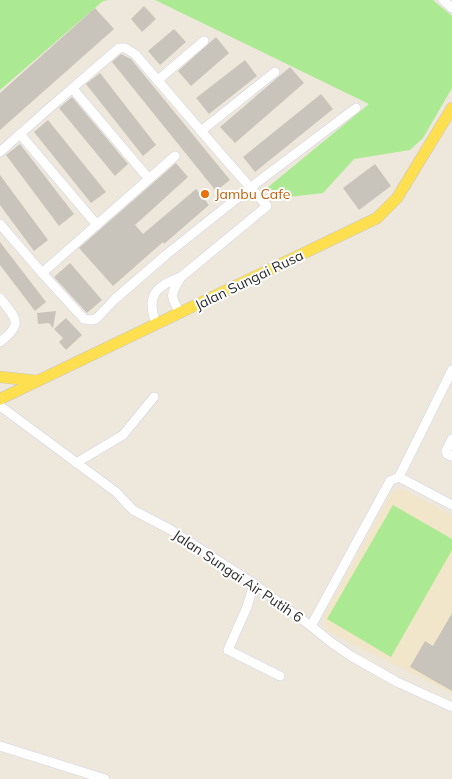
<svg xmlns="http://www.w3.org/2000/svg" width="452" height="779" font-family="Mulish,sans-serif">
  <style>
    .education { fill: #f1e6c9 }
    .green { fill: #abea92 }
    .building { fill: #c9c4bb }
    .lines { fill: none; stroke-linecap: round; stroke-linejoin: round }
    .minor-casing { stroke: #d0d3e5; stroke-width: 10 }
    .major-casing { stroke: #c8c8c8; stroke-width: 12 }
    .minor { stroke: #fff; stroke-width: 9 }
    .major { stroke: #fedf50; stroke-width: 11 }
    .food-dot { fill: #e8710a; stroke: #fff; stroke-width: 2 }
    .labels { text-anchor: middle; stroke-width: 4; stroke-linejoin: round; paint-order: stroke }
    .food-label { font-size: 14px; fill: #c56008; stroke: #fff; text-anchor: start }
    .street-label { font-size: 14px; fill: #2a2a2a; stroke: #fff }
  </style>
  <rect width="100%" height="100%" fill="#eee7db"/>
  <!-- education -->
  <polygon class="education" points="403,489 452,516 452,693 327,631 324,615 392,492"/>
  <!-- green -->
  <g class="green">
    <polygon points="0,0 109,0 103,1 0,90"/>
    <polygon points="155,0 433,0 452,16 452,88 423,138 410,150 354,159 323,193 280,198 267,188 369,104"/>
    <polygon points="393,505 452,539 452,550 391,657 327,619"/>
  </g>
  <!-- building -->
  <g class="building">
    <polygon points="144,6 156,19 142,32 131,19"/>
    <polygon points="95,8 114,29 0,130 0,93"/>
    <polygon points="174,29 186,42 160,65 148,51"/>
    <polygon points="216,37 229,53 191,86 178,71"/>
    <polygon points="121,54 131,59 230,180 216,191 112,62"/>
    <polygon points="245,60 257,76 209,114 196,98"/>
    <polygon points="290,67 304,83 235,143 220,127"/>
    <polygon points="100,73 156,145 143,156 86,84"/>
    <polygon points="321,94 333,109 255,172 243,157"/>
    <polygon points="72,97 128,164 115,176 59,108"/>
    <polygon points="48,120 106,192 91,203 34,132"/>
    <polygon points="20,144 74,214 59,226 6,155"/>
    <polygon points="176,163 188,177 135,225 143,234 196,189 209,205 164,244 163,242 113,286 79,248"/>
    <polygon points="375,164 391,186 359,210 343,188"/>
    <polygon points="0,175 48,240 34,251 0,205"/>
    <polygon points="0,242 46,302 35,311 0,265"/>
    <polygon points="70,263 102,300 87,313 54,277"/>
    <polygon points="56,311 53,328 49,323 38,324 37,313"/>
    <polygon points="66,318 82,335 66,350 59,342 63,338 54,329"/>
    <polygon points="452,613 452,691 410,667 425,641 433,646"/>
  </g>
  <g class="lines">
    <!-- minor casing -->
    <g class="minor-casing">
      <g id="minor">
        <polyline points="443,0 452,8"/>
        <polyline points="158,80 204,41"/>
        <polyline points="73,89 149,179"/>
        <polyline points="201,131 275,72"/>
        <polyline points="20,134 97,225"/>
        <path d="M0,152L46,111L119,48H125L135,54L226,160L267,206L181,277C171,294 169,295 180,313"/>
        <polyline points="0,224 42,273 84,319 91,320 96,319 115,299 167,254 250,188 356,108"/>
        <polyline points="42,273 175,156"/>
        <path d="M0,298C15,318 25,323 0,342"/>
        <path d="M156,324C146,296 155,286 181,277"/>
        <polyline points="0,406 116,492 133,510 171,530 254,584 311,626 332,643 351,656 397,682 452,707"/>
        <polyline points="452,439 446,451 447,454 452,456"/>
        <polyline points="76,463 123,435 154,397"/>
        <polyline points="399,477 452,370"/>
        <polyline points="399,477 452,505"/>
        <polyline points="254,584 247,607 228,650 280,676"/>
        <polyline points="311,626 390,481 399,477"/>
        <polyline points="0,746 105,779"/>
      </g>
    </g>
    <!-- major casing -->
    <g class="major-casing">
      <g id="major">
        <polyline points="0,377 38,381"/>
        <polyline points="0,399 377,218 397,198 452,108"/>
      </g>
    </g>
    <!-- minor -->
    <use href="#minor" class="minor"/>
    <!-- major -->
    <use href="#major" class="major"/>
  </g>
  <!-- markers -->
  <circle class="food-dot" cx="205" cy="194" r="5"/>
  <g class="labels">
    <!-- food labels -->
    <g class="food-label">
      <text x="215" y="199">Jambu Cafe</text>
    </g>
    <!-- street labels -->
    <g class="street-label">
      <text transform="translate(249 280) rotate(-26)" y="5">Jalan Sungai Rusa</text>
      <text transform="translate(238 576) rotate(34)" y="5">Jalan Sungai Air Putih 6</text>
    </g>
  </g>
</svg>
